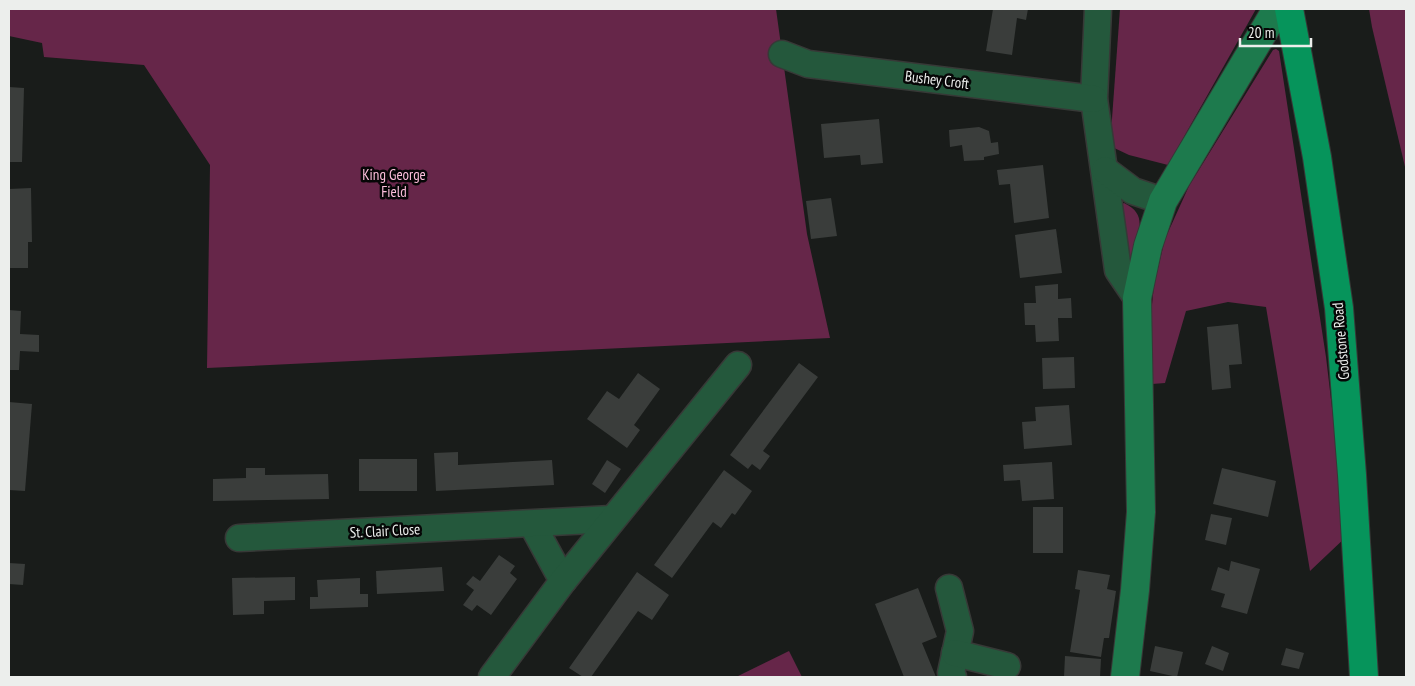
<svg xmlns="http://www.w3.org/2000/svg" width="1415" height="686" font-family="'PT Sans Narrow',sans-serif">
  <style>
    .green { fill: #662649 }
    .building { fill: #3a3d3b }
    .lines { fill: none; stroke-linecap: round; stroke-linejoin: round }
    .street-casing { stroke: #373937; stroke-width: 29 }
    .secondary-casing { stroke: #373937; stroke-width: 30 }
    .primary-casing { stroke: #373937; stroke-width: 30 }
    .street { stroke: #24583c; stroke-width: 26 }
    .secondary { stroke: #1d7a4d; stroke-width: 28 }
    .primary { stroke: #06945b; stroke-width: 28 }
    .labels { text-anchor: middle; stroke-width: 5; stroke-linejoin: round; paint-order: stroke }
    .street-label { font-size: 15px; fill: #eceeec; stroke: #060606 }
    .park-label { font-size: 15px; fill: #fcbedb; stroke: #060606 }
  </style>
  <rect width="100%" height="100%" fill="#191c1a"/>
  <!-- green -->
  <g class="green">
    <polygon points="9,9 776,9 807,234 830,338 207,368 210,165 144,65 44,57 42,43 9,36"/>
    <polygon points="1120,9 1256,9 1168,165 1129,155 1110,146"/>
    <polygon points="1369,9 1406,9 1406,171 1372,27"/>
    <polygon points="1276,49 1279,51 1326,357 1347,536 1310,571 1266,307 1228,302 1186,311 1165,383 1152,384 1152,353 1147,354 1154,285 1165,239 1189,186 1273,50"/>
    <path d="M1124,203C1150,215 1137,235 1131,257L1129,258L1118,206Z"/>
    <polygon points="789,651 802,677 736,677"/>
  </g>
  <!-- building -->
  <g class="building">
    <polygon points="993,9 1028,9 1026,20 1017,18 1012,55 986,51"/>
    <polygon points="9,87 24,88 22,162 9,162"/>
    <polygon points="879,119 883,163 861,165 860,155 824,158 821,124"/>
    <polygon points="979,127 989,131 991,143 998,142 999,154 984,157 984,160 964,161 962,145 950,147 949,130"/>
    <polygon points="1043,165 1049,218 1014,223 1010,184 999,185 997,170"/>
    <polygon points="31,188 32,242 28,242 28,268 9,268 9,189"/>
    <polygon points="831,198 837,236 811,239 806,201"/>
    <polygon points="1056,229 1062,273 1020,278 1015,235"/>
    <polygon points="1058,284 1058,299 1071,298 1072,318 1058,318 1059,341 1036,342 1035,325 1025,325 1024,303 1036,303 1035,286"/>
    <polygon points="9,310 21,311 20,334 39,335 39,352 20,351 19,370 9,370"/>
    <polygon points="1238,324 1242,364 1229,365 1231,388 1212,390 1207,327"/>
    <polygon points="1074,357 1075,388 1043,389 1042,358"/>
    <polygon points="799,363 818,377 763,451 770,456 760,470 752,464 748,469 730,455"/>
    <polygon points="638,373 660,389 634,425 640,430 627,448 587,419 607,391 619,399"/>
    <polygon points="9,402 32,404 25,491 9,490"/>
    <polygon points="1069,405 1072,445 1024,449 1022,422 1036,421 1035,407"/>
    <polygon points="458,452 458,465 552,460 554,485 436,491 434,453"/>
    <rect x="359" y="459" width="58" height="32"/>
    <polygon points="607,460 621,469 605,493 592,484"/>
    <polygon points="1052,462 1054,499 1022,501 1020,480 1004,481 1003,465"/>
    <polygon points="246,468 265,468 265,475 328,474 329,499 213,501 213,479 246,478"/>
    <polygon points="1222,468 1276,481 1268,517 1213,504"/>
    <polygon points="724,470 752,491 735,515 732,513 721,528 713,522 672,578 654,565"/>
    <rect x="1033" y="507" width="30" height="46"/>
    <polygon points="1211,514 1232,518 1226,545 1205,540"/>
    <polygon points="499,555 515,566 510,573 517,579 491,615 477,605 472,611 463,605 474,590 466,584 473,576 480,581"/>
    <polygon points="1231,561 1260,569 1247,614 1221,607 1225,594 1211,590 1218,567 1229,571"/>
    <polygon points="9,563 25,564 23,585 9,584"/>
    <polygon points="442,567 444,591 377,594 376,571"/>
    <polygon points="1078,570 1110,575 1107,589 1116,591 1109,638 1104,638 1101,657 1070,652 1080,590 1075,589"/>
    <polygon points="637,572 669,595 652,620 638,611 591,677 583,677 569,668"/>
    <polygon points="295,577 295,600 264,601 264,614 233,615 232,578"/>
    <polygon points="360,578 360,594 368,594 368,607 310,609 310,597 318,597 317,580"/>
    <polygon points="918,588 937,637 922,643 936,677 904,677 875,604"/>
    <polygon points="1155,646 1183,652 1177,677 1150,671"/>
    <polygon points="1212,646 1229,653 1223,671 1205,664"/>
    <polygon points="1286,648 1304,653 1299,669 1281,665"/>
    <polygon points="1065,656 1101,659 1100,677 1064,677"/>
  </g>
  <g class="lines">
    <!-- street casing -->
    <g class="street-casing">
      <g id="street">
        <polyline points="1098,9 1094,99 1118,270 1137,298"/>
        <polyline points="782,54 808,64 1094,99"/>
        <polyline points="1105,170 1133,191 1163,201"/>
        <polyline points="532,524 563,581"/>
        <polyline points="239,538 612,519"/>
        <polyline points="949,588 960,631 951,673 953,677"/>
        <polyline points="955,653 1007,666"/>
        <polyline points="492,677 563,581 738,365"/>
      </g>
    </g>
    <!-- secondary casing -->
    <g class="secondary-casing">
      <polyline id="secondary" points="1125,677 1135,590 1141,512 1137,298 1148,246 1163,201 1277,9"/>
    </g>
    <!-- primary casing -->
    <g class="primary-casing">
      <polyline id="primary" points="1289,9 1317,157 1339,308 1352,475 1364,677"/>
    </g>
    <!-- street -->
    <use href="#street" class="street"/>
    <!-- secondary -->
    <use href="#secondary" class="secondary"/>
    <!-- primary -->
    <use href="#primary" class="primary"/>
  </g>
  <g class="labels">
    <!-- street labels -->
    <g class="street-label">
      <text transform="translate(937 80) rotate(7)" y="5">Bushey Croft</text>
      <text transform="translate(1341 341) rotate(-95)" y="5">Godstone Road</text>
      <text transform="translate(385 531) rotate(-3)" y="5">St. Clair Close</text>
    </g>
    <!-- park labels -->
    <g class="park-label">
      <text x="394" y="180">King George<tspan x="394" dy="17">Field</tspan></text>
    </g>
  </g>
  <!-- border -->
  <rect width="1415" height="686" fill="none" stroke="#eceeec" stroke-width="20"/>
  <!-- scale -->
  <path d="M1240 38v8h71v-8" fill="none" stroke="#eceeec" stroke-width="2.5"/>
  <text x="1248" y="38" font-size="15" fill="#eceeec" stroke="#060606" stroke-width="4" paint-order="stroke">20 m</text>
</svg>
